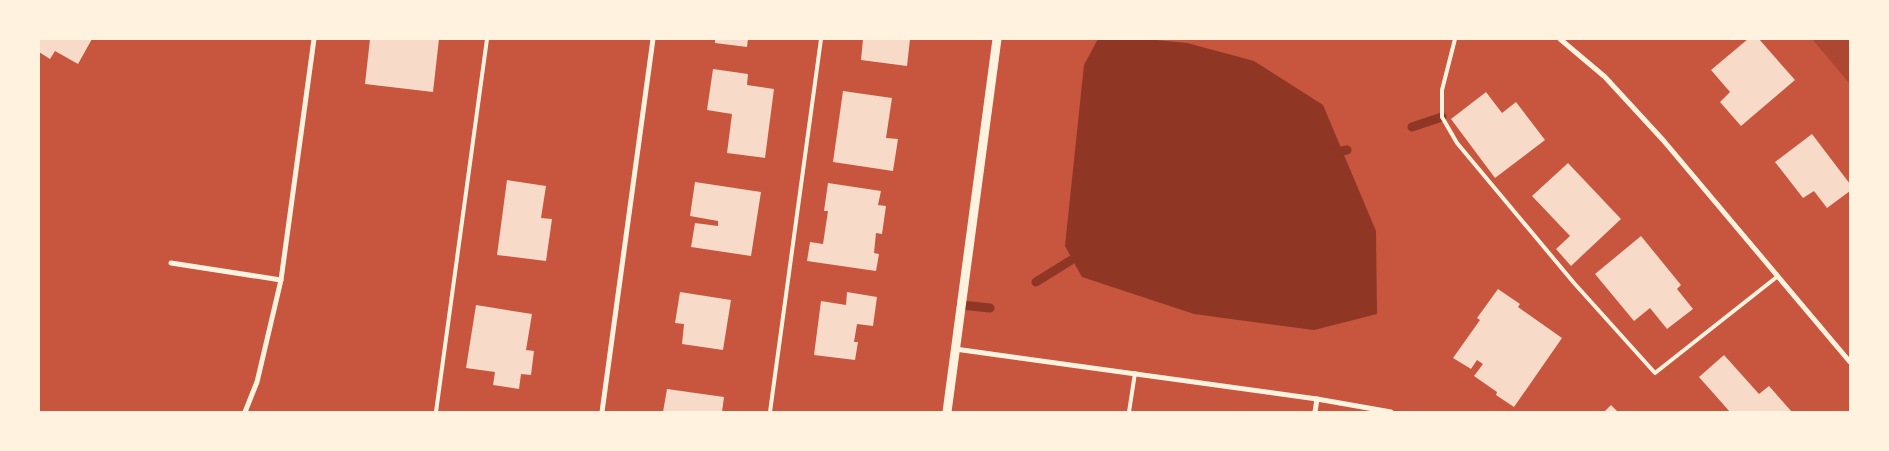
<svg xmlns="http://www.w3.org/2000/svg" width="1889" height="451" font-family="Poppins,sans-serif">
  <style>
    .green { fill: #ae4732 }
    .water { fill: #8f3625 }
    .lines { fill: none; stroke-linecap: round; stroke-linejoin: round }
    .stream { stroke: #8f3625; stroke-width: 9 }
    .building { fill: #f7dbc8 }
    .service { stroke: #fff3e0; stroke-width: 4 }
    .minor { stroke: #fff3e0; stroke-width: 5 }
    .tertiary { stroke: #fff3e0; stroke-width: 9 }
  </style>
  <rect width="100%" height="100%" fill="#c8553d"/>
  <!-- green -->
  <polygon class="green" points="1812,39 1850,39 1850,84"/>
  <!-- water -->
  <polygon class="water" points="1098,39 1145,39 1187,43 1254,61 1323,105 1376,231 1377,314 1314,330 1194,314 1082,277 1065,246 1084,65"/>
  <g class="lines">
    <!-- stream -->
    <g class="stream">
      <polyline points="1412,127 1442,117"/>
      <polyline points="1332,153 1347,150"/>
      <polyline points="1036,282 1081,254"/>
      <polyline points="961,305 990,308"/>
    </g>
  </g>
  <!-- building -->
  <g class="building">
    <polygon points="39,39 92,39 78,64 55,51 50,59 39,52"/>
    <polygon points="370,39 439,39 433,92 365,84"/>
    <polygon points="715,39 748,39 747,47 715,43"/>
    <polygon points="863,39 910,39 907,66 861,60"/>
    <polygon points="1748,39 1759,39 1795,80 1741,126 1720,102 1730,92 1711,70"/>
    <polygon points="713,69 748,74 747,85 774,89 765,158 727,153 732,114 707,110"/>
    <polygon points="843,91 892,98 886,138 898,139 893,171 833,162"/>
    <polygon points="1486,92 1502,113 1516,102 1545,140 1495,178 1451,119"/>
    <polygon points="1812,134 1850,184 1850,191 1827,208 1814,191 1803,198 1775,162"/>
    <polygon points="1568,163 1621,219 1571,266 1556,249 1570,236 1532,196"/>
    <polygon points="507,180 546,186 541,218 552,219 546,261 497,255"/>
    <polygon points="695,182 761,192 751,256 691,247 695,223 718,226 718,221 690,216"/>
    <polygon points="828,183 881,191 878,205 886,206 882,234 876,233 874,253 879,254 876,271 807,261 810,242 823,244 828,211 824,211"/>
    <polygon points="1641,236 1681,285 1677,289 1693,309 1667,329 1650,308 1634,321 1595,274"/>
    <polygon points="1498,289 1520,304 1518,307 1562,338 1514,407 1496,395 1497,392 1474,376 1483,364 1477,360 1471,369 1453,358 1480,320 1477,318"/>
    <polygon points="680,292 731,300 723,350 682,344 684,324 675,323"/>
    <polygon points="847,292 877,297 873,326 857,324 854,342 858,342 855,360 814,355 821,301 846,305"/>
    <polygon points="476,305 532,314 526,350 534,351 531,375 521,374 519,389 493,385 495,372 466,368"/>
    <polygon points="1724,355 1759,394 1769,386 1792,412 1730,412 1699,377"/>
    <polygon points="667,389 724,397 722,412 663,412"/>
    <polygon points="1611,405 1618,412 1604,412"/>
  </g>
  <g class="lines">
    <!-- service -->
    <g class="service">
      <polyline points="1455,39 1442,90 1442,117 1457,143 1574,283 1655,373 1778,276"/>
      <polyline points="436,412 487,39"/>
      <polyline points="770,412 821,39"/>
      <polyline points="1129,412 1135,373"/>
    </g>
    <!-- minor -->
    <g class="minor">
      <polyline points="1560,39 1605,77 1663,140 1850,362"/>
      <polyline points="171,263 281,280"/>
      <polyline points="955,349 1317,399 1391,412"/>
      <polyline points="245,412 257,382 281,280 314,39"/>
      <polyline points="602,412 653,39"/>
      <polyline points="1315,412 1317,399"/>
    </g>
    <!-- tertiary -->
    <polyline class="tertiary" points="947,412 997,39"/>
  </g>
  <!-- border -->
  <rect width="1889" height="451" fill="none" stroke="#fff3e0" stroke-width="80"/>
</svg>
